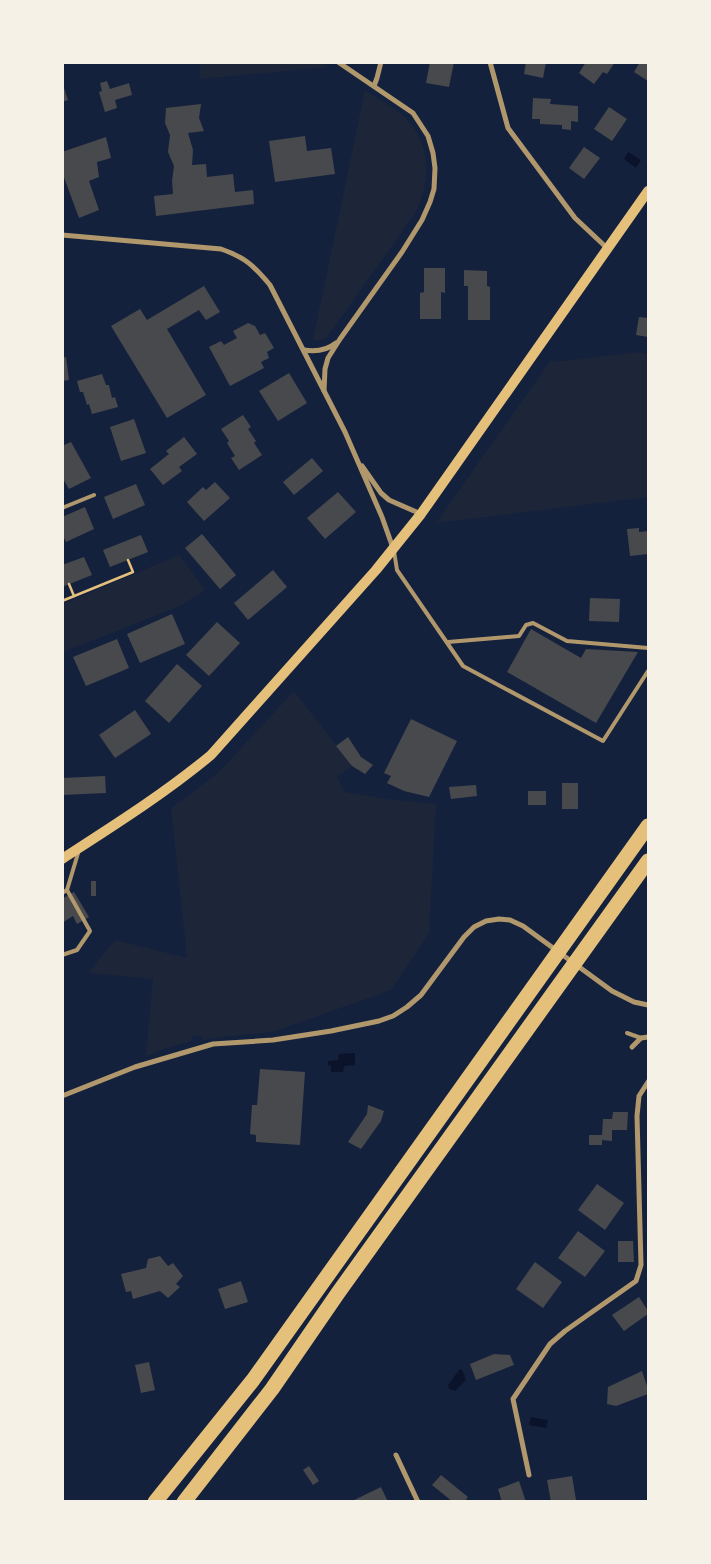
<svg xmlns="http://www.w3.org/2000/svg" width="711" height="1564" font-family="'Golos Text',sans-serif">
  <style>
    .green { fill: #1d2539 }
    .water { fill: #0b132b }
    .building { fill: #48494c }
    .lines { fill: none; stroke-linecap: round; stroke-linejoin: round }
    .path { stroke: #e5c07b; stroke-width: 2.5 }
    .service { stroke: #b1986c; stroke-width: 4 }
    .minor { stroke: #b1986c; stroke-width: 5 }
    .secondary { stroke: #e5c07b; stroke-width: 10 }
    .motorway { stroke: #e5c07b; stroke-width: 15 }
  </style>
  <rect width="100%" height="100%" fill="#14213d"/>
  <!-- green -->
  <g class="green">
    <polygon points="320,62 327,67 200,79 200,63"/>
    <path d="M365,90C380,100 397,109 409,122C429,143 430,177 420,202C418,208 414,214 411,219L327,337L321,340H313Z"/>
    <polygon points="640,352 648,355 648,497 436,523 551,360 554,362"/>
    <polygon points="179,555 205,590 180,606 63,652 63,604"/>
    <polygon points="294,691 352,766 337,777 345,792 386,799 436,804 429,933 391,990 273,1032 230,1036 203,1040 201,1035 193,1036 190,1042 169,1047 146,1056 153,979 88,973 115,940 187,958 171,808 218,773"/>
  </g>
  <!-- water -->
  <g class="water">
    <polygon points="628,152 641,160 636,168 624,159"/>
    <polygon points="355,1053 355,1065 344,1066 343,1072 331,1072 331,1066 328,1065 328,1061 338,1060 339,1054"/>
    <polygon points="460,1369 462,1370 466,1380 455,1391 449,1389 448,1385"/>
    <polygon points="531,1417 548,1420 546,1428 529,1425"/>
  </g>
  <!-- building -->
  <g class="building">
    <polygon points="430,62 454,62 449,87 426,83"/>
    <polygon points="526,62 546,62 543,78 524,74"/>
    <polygon points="586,62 615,62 607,74 603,72 594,84 579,73"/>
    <polygon points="640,62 648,62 648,81 634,72"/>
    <polygon points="107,81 110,89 129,83 132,95 115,100 117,108 105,112 99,92 102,91 100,83"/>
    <polygon points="62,82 68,100 62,102"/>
    <polygon points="533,98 551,99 550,104 578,106 578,122 571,121 571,130 562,129 562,125 540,124 540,119 532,119"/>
    <polygon points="201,104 199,118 204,131 188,133 193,150 192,165 206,164 207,177 233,174 235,192 253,190 254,204 156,216 154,196 173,194 172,181 174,166 168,152 170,135 165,123 166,108"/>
    <polygon points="609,107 627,119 612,141 594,129"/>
    <polygon points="305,136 307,151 331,148 335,174 275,182 269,141"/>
    <polygon points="106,137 111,158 97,162 99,177 89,181 99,210 79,218 62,172 62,152"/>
    <polygon points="584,147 600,158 584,179 569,168"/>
    <polygon points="424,268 445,268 445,293 441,292 441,319 420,319 420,293 424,292"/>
    <polygon points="464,270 487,271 487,286 490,287 490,320 468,320 468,286 464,286"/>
    <polygon points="204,286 220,312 206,320 199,310 167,329 206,395 167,418 111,326 140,309 147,320"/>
    <polygon points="639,317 648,318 648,337 636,335"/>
    <polygon points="248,323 255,326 260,335 265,333 274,348 267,352 269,358 261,362 264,368 230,386 209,347 221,341 224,345 237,338 233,331"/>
    <polygon points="66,357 69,380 62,381 62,358"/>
    <polygon points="289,373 307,403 278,421 259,391"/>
    <polygon points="102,374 106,385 109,385 112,398 115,397 118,407 92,414 89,404 87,405 83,392 80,392 77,381"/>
    <polygon points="243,415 251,427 248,429 256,441 254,443 262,455 239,470 231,458 235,456 227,443 229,441 221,429"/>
    <polygon points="134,419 146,453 121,461 110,427"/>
    <polygon points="184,437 197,454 179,467 182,471 163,485 150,469 169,454 166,451"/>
    <polygon points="71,442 91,478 69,489 62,477 62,446"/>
    <polygon points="312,458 323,471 294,495 283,482"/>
    <polygon points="215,482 230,498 204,521 187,502 203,487 206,490"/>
    <polygon points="136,484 145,505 113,519 104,497"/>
    <polygon points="338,492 356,512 325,539 307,518"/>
    <polygon points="85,507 94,529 66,542 62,534 62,517"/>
    <polygon points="639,528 639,532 648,531 648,554 630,556 627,529"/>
    <polygon points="202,534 236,575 220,589 185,548"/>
    <polygon points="141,535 148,552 110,567 103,550"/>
    <polygon points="84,557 92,575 62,587 62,565"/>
    <polygon points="273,570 287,587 248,620 234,603"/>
    <polygon points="590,598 620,599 619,622 589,621"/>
    <polygon points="172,614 185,644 140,663 127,634"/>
    <polygon points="217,622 240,643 209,676 186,655"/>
    <polygon points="531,629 581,658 586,649 638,652 596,723 507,672"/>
    <polygon points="117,639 129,668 86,686 73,657"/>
    <polygon points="177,664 202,686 169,723 145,701"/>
    <polygon points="135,710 151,734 115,758 99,735"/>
    <polygon points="411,719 457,741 429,797 404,791 387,783 391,776 384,773"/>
    <polygon points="348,737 361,757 373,765 365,774 352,766 336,746"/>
    <polygon points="105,776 106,793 62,795 62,778"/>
    <rect x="562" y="783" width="16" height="26"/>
    <polygon points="476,785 477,796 451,799 449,787"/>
    <rect x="528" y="791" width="18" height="14"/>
    <rect x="91" y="881" width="5" height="15"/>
    <polygon points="74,892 89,917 77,924 73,916 62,923 62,904 64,903 62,899"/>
    <polygon points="260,1069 305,1072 300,1145 256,1142 256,1135 250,1134 252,1105 257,1105"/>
    <polygon points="368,1105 384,1111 381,1121 361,1149 348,1142 367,1114"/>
    <polygon points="613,1112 628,1112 627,1130 612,1130 612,1141 602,1140 602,1145 589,1145 589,1135 602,1135 603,1119 612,1119"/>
    <polygon points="597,1184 624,1203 605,1230 578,1210"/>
    <polygon points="578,1231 605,1251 585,1277 558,1258"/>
    <polygon points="618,1241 633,1241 634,1262 618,1262"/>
    <polygon points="160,1256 168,1266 173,1263 183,1276 176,1284 180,1287 168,1298 160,1291 133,1299 131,1291 126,1292 121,1274 146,1268 148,1259"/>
    <polygon points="535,1262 562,1282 543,1308 516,1289"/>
    <polygon points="241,1281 248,1302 225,1309 218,1289"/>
    <polygon points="639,1297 648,1311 648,1314 624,1331 612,1315"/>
    <polygon points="494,1354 510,1355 514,1365 476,1380 470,1364"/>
    <polygon points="149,1362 155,1390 141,1393 135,1365"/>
    <polygon points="642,1371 648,1389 648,1394 616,1406 607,1404 608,1387"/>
    <polygon points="309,1466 319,1481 313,1485 303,1470"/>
    <polygon points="441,1475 468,1497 464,1502 453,1502 432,1485"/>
    <polygon points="572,1476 576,1500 551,1502 547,1480"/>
    <polygon points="519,1481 526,1502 502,1502 498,1489"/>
    <polygon points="381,1487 388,1502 350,1502"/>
  </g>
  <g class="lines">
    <!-- path -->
    <g class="path">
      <polyline points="69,584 74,596"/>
      <polyline points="62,601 133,572 128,560"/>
    </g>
    <!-- service -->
    <g class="service">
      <polyline points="62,508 94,495"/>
      <polyline points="394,551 397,570 463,666 603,741 648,671"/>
      <polyline points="448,642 519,636 526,625 533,623 567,641 648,648"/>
      <polyline points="62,893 67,890 79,850"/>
      <polyline points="62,955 77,950 90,931 67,890"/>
      <polyline points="627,1033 641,1038"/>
    </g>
    <!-- minor -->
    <g class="minor">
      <polyline points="490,62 508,128 575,218 608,249"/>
      <polyline points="374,86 377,78 381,62"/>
      <path d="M62,235L221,249C245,257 254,266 270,285L345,432L382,517L393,548"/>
      <path d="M304,350C316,352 326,351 336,343"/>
      <polyline points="324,391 325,369 328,358 340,339 402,252 422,220 430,202 434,189 435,168 433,153 428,136 413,113 338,62"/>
      <polyline points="362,466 381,493 389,500 421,514"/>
      <polyline points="632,1047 641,1038 648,1037"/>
      <polyline points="62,1096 135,1067 213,1044 273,1040 331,1031 379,1021 393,1016 407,1007 421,995 464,937 474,927 486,921 499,919 510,920 523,926 612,991 634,1002 648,1005"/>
      <polyline points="396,1455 418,1502"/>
      <polyline points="529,1475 513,1399 550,1344 565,1331 636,1281 641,1265 637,1116 639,1096 648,1082"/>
    </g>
    <!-- secondary -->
    <path class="secondary" d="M62,859C113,826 164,794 211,755L376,570L421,514L648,191"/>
    <!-- motorway -->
    <g class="motorway">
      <polyline points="155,1502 253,1380 648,826"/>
      <polyline points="184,1502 272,1389 338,1293 648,861"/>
    </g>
  </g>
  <!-- border -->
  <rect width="711" height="1564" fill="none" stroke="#f6f1e7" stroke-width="128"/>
</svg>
